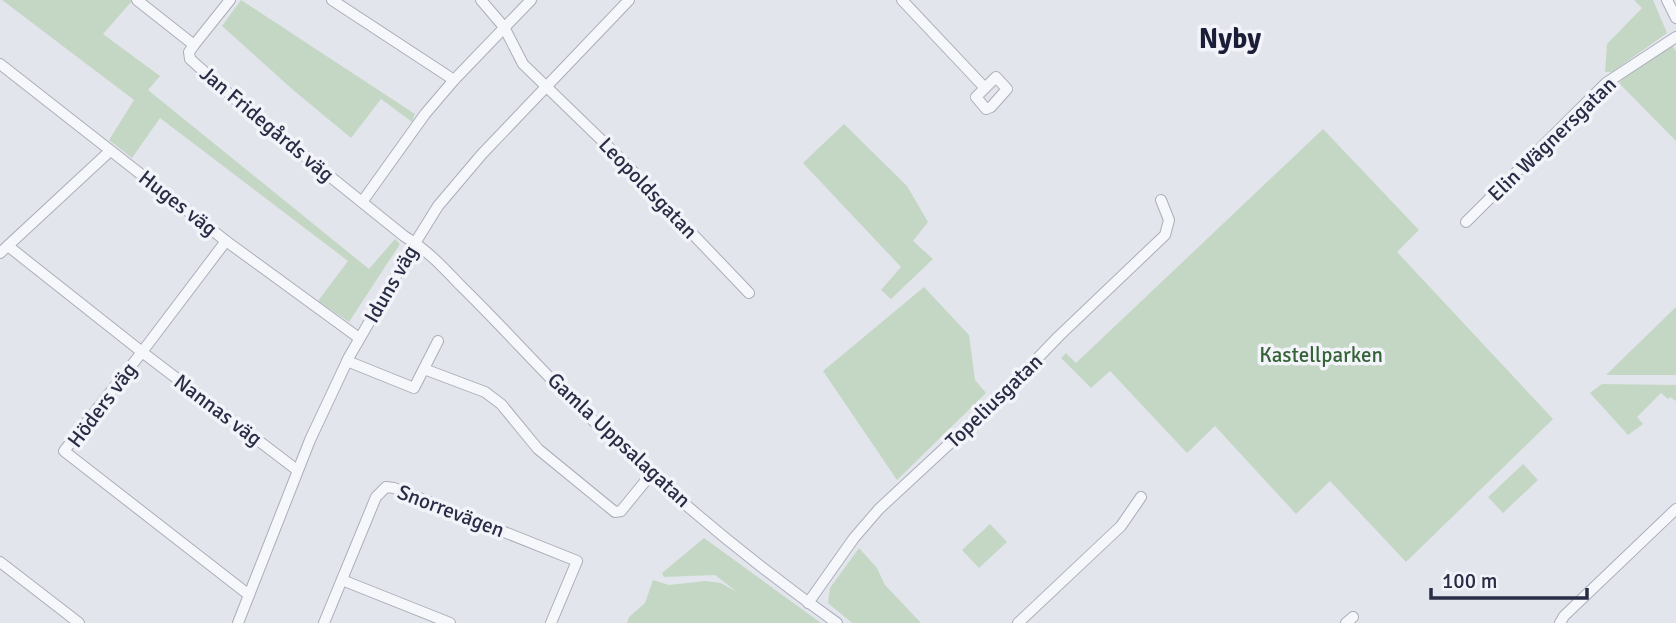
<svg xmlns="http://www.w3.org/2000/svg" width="1676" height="623" font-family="Signika,sans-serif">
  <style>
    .green { fill: #c4d7c4 }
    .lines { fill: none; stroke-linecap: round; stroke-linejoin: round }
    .minor-casing { stroke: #abaeba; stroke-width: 12 }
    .minor { stroke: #f6f7fa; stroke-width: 10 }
    .labels { text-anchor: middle; stroke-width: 7; stroke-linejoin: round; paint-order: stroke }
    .street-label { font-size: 21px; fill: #292d46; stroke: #f3f4f9 }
    .park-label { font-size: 21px; fill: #356337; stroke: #f3f4f9 }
    .district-label { font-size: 28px; font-weight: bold; fill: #1b1e37; stroke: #f3f4f9 }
  </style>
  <rect width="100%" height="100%" fill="#e3e5ec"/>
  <!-- green -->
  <g class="green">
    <polygon points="2,0 130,0 132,1 103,34 160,76 148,90 369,269 395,239 400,244 349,322 318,301 348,261 160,118 132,158 109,140 134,100"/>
    <polygon points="241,0 415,114 412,122 381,99 351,138 292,89 222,26"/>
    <polygon points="1634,0 1653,0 1667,33 1612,72 1605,72 1607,44 1642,8"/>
    <polygon points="1673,46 1676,52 1676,141 1619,83 1627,74"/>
    <polygon points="844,124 907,186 928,222 913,241 933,259 891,299 881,290 901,267 803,163"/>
    <polygon points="1323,129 1419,230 1397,252 1553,419 1406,562 1330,481 1296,514 1215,426 1187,453 1110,371 1091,388 1061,358 1066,353 1076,363"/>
    <polygon points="924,287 969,335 975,380 986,393 897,480 823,371"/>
    <polygon points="1676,307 1676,375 1606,375"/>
    <polygon points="1602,384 1676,385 1676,401 1670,397 1668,399 1661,393 1637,417 1643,424 1628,435 1590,393"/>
    <polygon points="1523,464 1538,480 1503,513 1488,497"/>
    <polygon points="990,524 1007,542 979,568 962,550"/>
    <polygon points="704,538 821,623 627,623 629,617 645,603 653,580 669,585 705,581 721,583 737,592 715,575 664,577 662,573"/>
    <polygon points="859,548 877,568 885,585 921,623 852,623 828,603 830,588"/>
  </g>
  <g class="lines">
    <!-- minor casing -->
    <g class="minor-casing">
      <g id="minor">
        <path d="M137,0L194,45L189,52L190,59L245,108L404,236C426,249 443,267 460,285C496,320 529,357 564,392C648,476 741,555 837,623"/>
        <polyline points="332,0 454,80"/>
        <polyline points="481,0 504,27 523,64 622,160 749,293"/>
        <polyline points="902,0 984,87"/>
        <polyline points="1667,0 1676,18"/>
        <polyline points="194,45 230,0"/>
        <polyline points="0,64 226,241 359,338"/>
        <polygon points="996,77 1007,89 991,107 986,109 976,97"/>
        <polyline points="362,202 425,114 454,80 531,0"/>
        <polyline points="1466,222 1606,83 1676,37"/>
        <polyline points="226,241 142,352 64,451 249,595"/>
        <polyline points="8,246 142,352 297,470"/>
        <polyline points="0,253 110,151"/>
        <polyline points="347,361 414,388 438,341"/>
        <polyline points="424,369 485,392 501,404 538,449 615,512 621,511 652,473"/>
        <polyline points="0,562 79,623"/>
        <polyline points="342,580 450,623"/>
        <polyline points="808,603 854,538 879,509 1003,394 1059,336 1165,235 1169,220 1161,200"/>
        <polyline points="238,623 310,440 349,357 415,243 438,206 482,154 629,0"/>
        <polyline points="324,623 376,497 386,487 394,488 577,561 551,623"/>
        <polyline points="1018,623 1121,526 1141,497"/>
        <polyline points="1346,623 1353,617"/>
        <polyline points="1560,623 1564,616 1676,509"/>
      </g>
    </g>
    <!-- minor -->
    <use href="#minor" class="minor"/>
  </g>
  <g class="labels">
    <!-- street labels -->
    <g class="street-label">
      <text transform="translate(267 124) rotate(40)" y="7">Jan Fridegårds väg</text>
      <text transform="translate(1552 139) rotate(-44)" y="7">Elin Wägnersgatan</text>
      <text transform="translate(648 188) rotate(46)" y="7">Leopoldsgatan</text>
      <text transform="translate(178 203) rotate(38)" y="7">Huges väg</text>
      <text transform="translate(391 284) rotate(-60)" y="7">Iduns väg</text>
      <text transform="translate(994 401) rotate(-44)" y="7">Topeliusgatan</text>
      <text transform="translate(102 405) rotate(-53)" y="7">Höders väg</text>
      <text transform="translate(218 410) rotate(37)" y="7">Nannas väg</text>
      <text transform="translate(619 440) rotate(43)" y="7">Gamla Uppsalagatan</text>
      <text transform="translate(451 511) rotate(21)" y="7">Snorrevägen</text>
    </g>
    <!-- park labels -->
    <g class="park-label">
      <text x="1321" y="362">Kastellparken</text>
    </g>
    <!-- district labels -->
    <g class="district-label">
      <text x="1230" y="48">Nyby</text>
    </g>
  </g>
  <!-- scale -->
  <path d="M1431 588v10h156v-10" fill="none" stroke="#292d46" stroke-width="3.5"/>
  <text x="1442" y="588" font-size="21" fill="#292d46" stroke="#f3f4f9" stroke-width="5" paint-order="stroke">100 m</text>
</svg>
